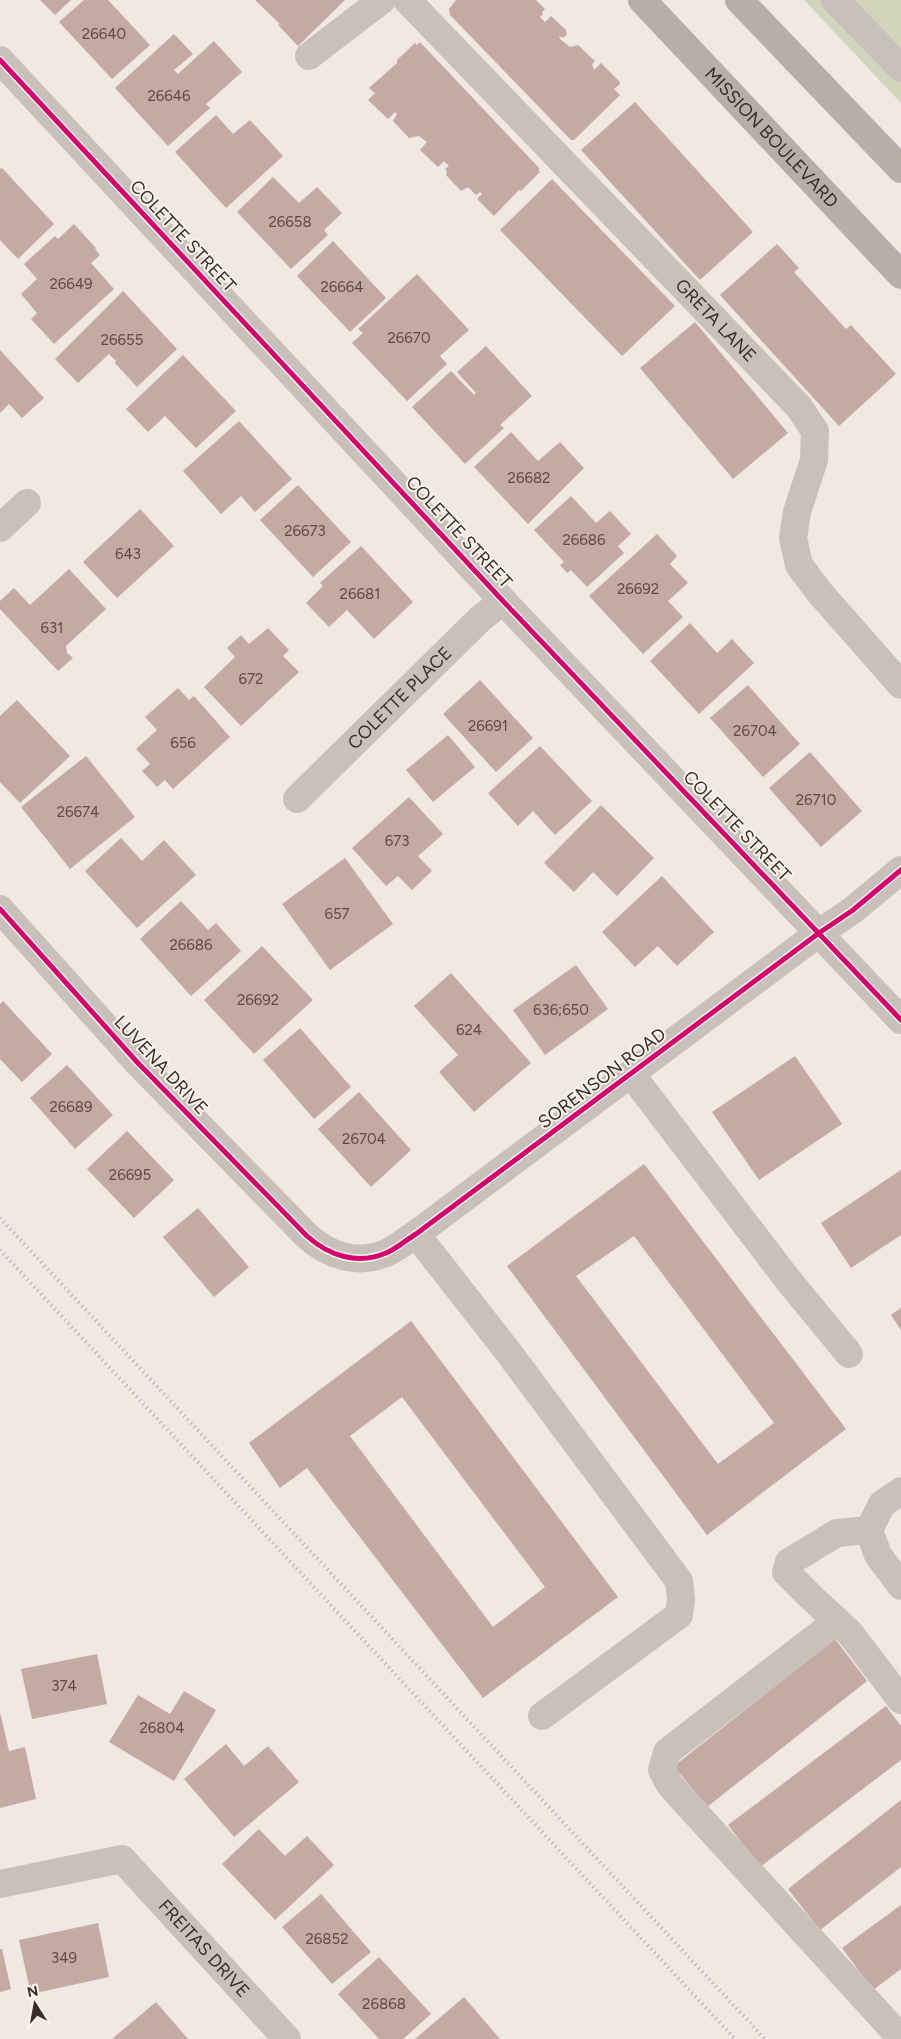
<svg xmlns="http://www.w3.org/2000/svg" width="901" height="2039" font-family="Figtree,sans-serif">
  <style>
    .green { fill: #d2d5bb }
    .building { fill: #c5a9a3; fill-rule: evenodd }
    .lines { fill: none; stroke-linecap: round; stroke-linejoin: round }
    .minor { stroke: #c8c0bb; stroke-width: 28 }
    .major { stroke: #b7aeaa; stroke-width: 28 }
    .rail { stroke: #b0a9a5; stroke-width: 4; stroke-dasharray: 1 4; stroke-linecap: butt }
    .cycleway-casing { stroke: #fbf2ea; stroke-width: 8 }
    .cycleway { stroke: #d6006c; stroke-width: 5 }
    .labels { text-anchor: middle; stroke-width: 4; stroke-linejoin: round; paint-order: stroke }
    .number-label { font-size: 15px; fill: #5d4b47 }
    .street-label { font-size: 18px; fill: #3a2c28; stroke: #fbf2ea }
  </style>
  <rect width="100%" height="100%" fill="#efe8e3"/>
  <!-- green -->
  <polygon class="green" points="804,0 901,0 901,103"/>
  <!-- building -->
  <g class="building">
    <polygon points="40,0 71,0 55,15"/>
    <polygon points="84,0 108,0 150,45 112,79 59,22"/>
    <polygon points="255,0 345,0 298,46 278,25 280,24"/>
    <polygon points="456,0 536,0 545,9 542,12 543,14 540,17 545,22 551,16 566,30 567,34 563,38 559,36 560,39 570,47 578,45 595,61 592,64 594,70 601,63 619,81 620,84 614,89 620,95 574,140 571,140 450,15 449,9"/>
    <polygon points="174,34 193,54 174,70 178,74 214,41 242,72 206,104 210,108 168,146 115,88"/>
    <polygon points="420,42 540,169 538,170 540,172 521,191 519,190 494,216 477,199 482,194 480,192 476,195 468,187 461,191 446,175 447,171 445,169 449,166 444,161 438,167 420,150 427,142 419,136 409,138 393,121 397,114 395,112 388,119 368,100 375,93 369,88 397,63 397,60 415,43 417,45"/>
    <polygon points="635,102 753,232 700,280 581,150"/>
    <polygon points="216,115 233,134 250,120 283,156 226,208 175,152"/>
    <polygon points="2,168 54,224 18,259 0,240 0,169"/>
    <polygon points="273,177 299,203 317,187 342,213 324,230 328,235 291,269 237,212"/>
    <polygon points="552,179 675,306 622,356 500,230"/>
    <polygon points="74,224 96,248 95,249 100,255 91,263 114,289 54,344 31,319 37,313 21,294 37,279 24,264 55,236 58,239"/>
    <polygon points="333,241 386,298 350,332 297,276"/>
    <polygon points="777,244 799,268 794,272 846,329 851,325 896,374 839,426 720,295"/>
    <polygon points="417,274 469,330 440,356 447,364 407,401 352,343 363,333 358,329"/>
    <polygon points="123,291 177,349 137,387 115,363 116,361 109,354 78,383 55,359"/>
    <polygon points="695,322 788,433 733,479 640,368"/>
    <polygon points="486,346 532,396 500,425 504,428 465,464 412,407 451,371 474,395 476,393 457,372"/>
    <polygon points="0,350 44,398 22,418 9,404 0,413"/>
    <polygon points="183,355 236,411 196,448 165,416 148,432 126,409"/>
    <polygon points="239,421 292,479 255,512 241,496 221,514 183,471"/>
    <polygon points="511,432 538,461 560,442 584,468 528,524 474,467"/>
    <polygon points="298,485 351,542 313,577 260,520"/>
    <polygon points="571,496 596,523 610,511 631,534 618,546 624,553 587,587 571,570 567,573 560,565 564,562 534,530"/>
    <polygon points="140,509 174,546 117,598 83,562"/>
    <polygon points="657,534 677,556 670,564 688,583 668,601 683,617 643,654 589,596"/>
    <polygon points="361,546 413,602 374,639 347,610 329,627 306,603 323,586 320,583"/>
    <polygon points="69,569 106,609 66,646 67,653 73,658 58,671 0,609 0,601 14,588 30,605"/>
    <polygon points="690,623 717,653 732,639 754,663 699,714 650,661"/>
    <polygon points="268,628 289,650 283,656 299,672 241,726 204,687 235,657 227,648 241,635 249,644"/>
    <polygon points="480,680 533,738 496,772 443,714"/>
    <polygon points="748,685 800,744 763,777 710,718"/>
    <polygon points="178,688 189,700 194,696 230,737 173,789 165,780 157,787 142,771 150,764 136,749 157,730 145,717"/>
    <polygon points="17,700 70,756 20,803 0,782 0,716"/>
    <polygon points="448,735 475,767 433,802 406,770"/>
    <polygon points="540,746 592,801 555,835 533,811 518,826 488,793"/>
    <polygon points="810,752 862,811 821,847 769,788"/>
    <polygon points="86,756 135,817 70,869 21,807"/>
    <polygon points="409,797 443,834 418,856 432,871 412,890 398,876 386,886 352,848"/>
    <polygon points="601,805 654,858 617,896 593,872 574,892 544,863"/>
    <polygon points="121,838 142,861 164,840 196,875 137,928 85,871"/>
    <polygon points="345,858 393,924 330,970 282,904"/>
    <polygon points="662,876 714,932 677,966 658,946 635,967 602,932"/>
    <polygon points="181,901 208,930 216,923 241,951 191,996 140,939"/>
    <polygon points="262,946 313,1000 254,1054 204,1000"/>
    <polygon points="576,965 608,1009 545,1055 513,1010"/>
    <polygon points="451,973 531,1063 474,1112 439,1072 458,1055 414,1006"/>
    <polygon points="3,1001 52,1054 22,1082 0,1059 0,1004"/>
    <polygon points="300,1028 351,1087 314,1119 263,1060"/>
    <polygon points="795,1056 842,1124 759,1180 712,1112"/>
    <polygon points="67,1065 113,1115 75,1149 30,1098"/>
    <polygon points="359,1092 411,1150 371,1187 318,1129"/>
    <polygon points="127,1131 174,1180 134,1218 87,1169"/>
    <path d="M644,1164L846,1429L707,1535L507,1266ZM634,1236L774,1423L718,1464L576,1276Z"/>
    <polygon points="901,1170 901,1235 851,1268 821,1223"/>
    <polygon points="198,1208 249,1267 214,1297 163,1237"/>
    <polygon points="901,1308 901,1330 891,1315"/>
    <path d="M411,1321L618,1597L483,1698L307,1468L280,1488L249,1443ZM402,1397L545,1587L493,1627L350,1436Z"/>
    <polygon points="835,1639 867,1681 707,1807 674,1766"/>
    <polygon points="97,1654 107,1704 32,1719 21,1669"/>
    <polygon points="184,1691 216,1710 174,1781 109,1742 138,1695 170,1714"/>
    <polygon points="886,1706 901,1726 901,1760 760,1867 728,1825"/>
    <polygon points="0,1712 9,1751 25,1747 36,1799 0,1808"/>
    <polygon points="226,1744 244,1766 268,1746 299,1782 234,1837 184,1779"/>
    <polygon points="901,1800 901,1867 820,1930 788,1889"/>
    <polygon points="259,1829 285,1856 307,1836 334,1865 275,1920 222,1864"/>
    <polygon points="321,1894 371,1952 332,1984 282,1927"/>
    <polygon points="901,1905 901,1969 873,1990 842,1948"/>
    <polygon points="98,1923 109,1977 31,1994 19,1940"/>
    <polygon points="0,1949 2,1949 11,1989 0,1992"/>
    <polygon points="379,1957 431,2014 403,2039 379,2039 338,1994"/>
    <polygon points="464,1997 500,2039 415,2039"/>
    <polygon points="156,2002 188,2039 112,2039"/>
  </g>
  <g class="lines">
    <!-- minor -->
    <g class="minor">
      <path id="s1" d="M407,0L799,407L815,431L814,460L797,512L793,538L799,565L820,593L901,685"/>
      <polyline points="835,0 901,68"/>
      <polyline points="309,56 382,0"/>
      <polyline points="0,60 503,601 901,1020"/>
      <polyline points="0,528 27,503"/>
      <path id="s2" d="M297,799L481,618L503,601"/>
      <path d="M0,909L137,1062L307,1236C329,1256 358,1265 386,1253C396,1249 406,1240 416,1234L819,933L853,910L901,870"/>
      <polyline points="631,1074 788,1280 849,1354"/>
      <polyline points="416,1234 509,1353 679,1581 681,1599 679,1615 542,1716"/>
      <polyline points="901,1491 882,1504 869,1530 878,1555 901,1586"/>
      <polyline points="869,1530 837,1533 789,1562 786,1572 813,1599 849,1632 901,1700"/>
      <polyline points="837,1621 667,1752 662,1770 670,1785 901,2038"/>
      <path id="s3" d="M0,1884L122,1859L287,2039"/>
    </g>
    <!-- major -->
    <g class="major">
      <path id="s4" d="M642,0L901,275"/>
      <polyline points="739,0 901,169"/>
    </g>
    <!-- rail -->
    <g class="rail">
      <polyline points="0,1218 765,2039"/>
      <polyline points="0,1250 735,2039"/>
    </g>
    <!-- cycleway casing -->
    <g class="cycleway-casing">
      <g id="cycleway">
        <polyline points="0,60 503,601 901,1020"/>
        <path d="M0,909L137,1062L307,1236C329,1256 358,1265 386,1253C396,1249 406,1240 416,1234L819,933L853,910L901,870"/>
      </g>
    </g>
    <!-- cycleway -->
    <use href="#cycleway" class="cycleway"/>
  </g>
  <g class="labels">
    <!-- number labels -->
    <g class="number-label">
      <text x="104" y="39">26640</text>
      <text x="169" y="101">26646</text>
      <text x="290" y="227">26658</text>
      <text x="71" y="289">26649</text>
      <text x="342" y="292">26664</text>
      <text x="409" y="343">26670</text>
      <text x="122" y="345">26655</text>
      <text x="529" y="483">26682</text>
      <text x="305" y="536">26673</text>
      <text x="584" y="545">26686</text>
      <text x="128" y="559">643</text>
      <text x="638" y="594">26692</text>
      <text x="360" y="599">26681</text>
      <text x="52" y="633">631</text>
      <text x="251" y="684">672</text>
      <text x="488" y="731">26691</text>
      <text x="755" y="736">26704</text>
      <text x="183" y="748">656</text>
      <text x="816" y="805">26710</text>
      <text x="78" y="817">26674</text>
      <text x="397" y="846">673</text>
      <text x="337" y="919">657</text>
      <text x="191" y="950">26686</text>
      <text x="258" y="1005">26692</text>
      <text x="561" y="1015">636;650</text>
      <text x="469" y="1035">624</text>
      <text x="71" y="1112">26689</text>
      <text x="364" y="1144">26704</text>
      <text x="130" y="1180">26695</text>
      <text x="64" y="1691">374</text>
      <text x="162" y="1733">26804</text>
      <text x="327" y="1944">26852</text>
      <text x="64" y="1963">349</text>
      <text x="384" y="2009">26868</text>
    </g>
    <!-- street labels -->
    <g class="street-label">
      <text dy="6" stroke="none"><textPath href="#s4" startOffset="189">MISSION BOULEVARD</textPath></text>
      <text transform="translate(183 236) rotate(47)" y="6">COLETTE STREET</text>
      <text dy="6" stroke="none"><textPath href="#s1" startOffset="445">GRETA LANE</textPath></text>
      <text transform="translate(459 532) rotate(47)" y="6">COLETTE STREET</text>
      <text dy="6" stroke="none"><textPath href="#s2" startOffset="144">COLETTE PLACE</textPath></text>
      <text transform="translate(737 826) rotate(46)" y="6">COLETTE STREET</text>
      <text transform="translate(161 1065) rotate(47)" y="6">LUVENA DRIVE</text>
      <text transform="translate(602 1078) rotate(-37)" y="6">SORENSON ROAD</text>
      <text dy="6" stroke="none"><textPath href="#s3" startOffset="246">FREITAS DRIVE</textPath></text>
    </g>
  </g>
  <!-- north arrow -->
  <g transform="translate(35 2004) rotate(349)" stroke="#fbf2ea" stroke-width="4" paint-order="stroke">
  <path d="M0-4L9 19L0 12L-9 19Z" fill="#3a2c28"/>
  <text y="-8" font-size="14" font-weight="bold" text-anchor="middle" fill="#3a2c28">N</text>
  </g>
</svg>
